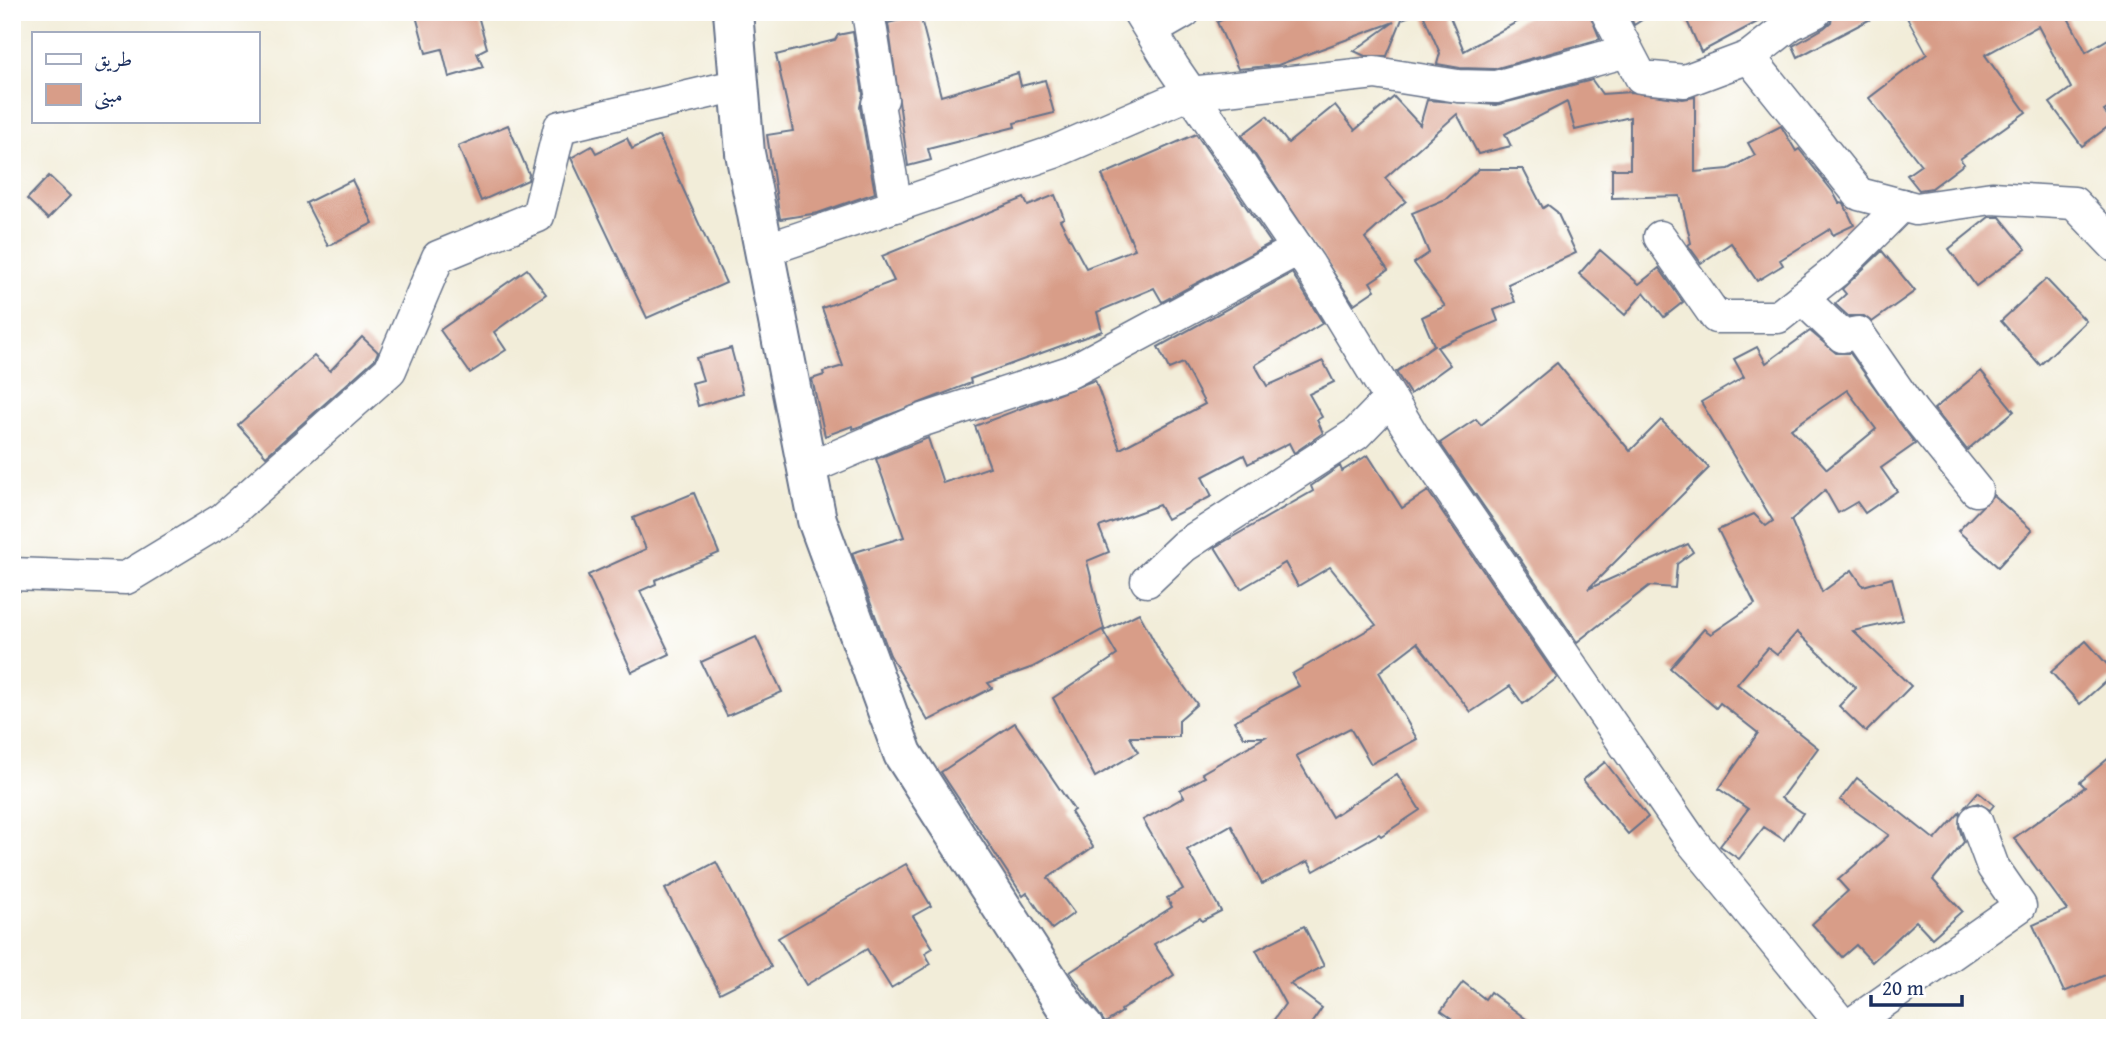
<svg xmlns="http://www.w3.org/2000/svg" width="2127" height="1040" font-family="'Gentium Book Plus',Amiri,serif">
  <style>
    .building { fill: #d89d88; fill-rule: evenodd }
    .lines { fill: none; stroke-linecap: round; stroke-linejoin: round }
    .minor-casing { stroke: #667289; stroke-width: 35 }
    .tertiary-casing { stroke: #667289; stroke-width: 42 }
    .minor { stroke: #fff; stroke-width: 32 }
    .tertiary { stroke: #fff; stroke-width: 38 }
  </style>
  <rect width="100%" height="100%" fill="#fff"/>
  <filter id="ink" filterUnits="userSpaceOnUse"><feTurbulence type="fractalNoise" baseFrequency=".0143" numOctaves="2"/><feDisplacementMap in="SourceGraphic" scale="14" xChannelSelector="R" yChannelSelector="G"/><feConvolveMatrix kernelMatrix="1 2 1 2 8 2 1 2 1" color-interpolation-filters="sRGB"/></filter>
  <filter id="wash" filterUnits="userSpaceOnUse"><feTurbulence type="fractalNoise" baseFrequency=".00686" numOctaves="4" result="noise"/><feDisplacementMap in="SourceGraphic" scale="28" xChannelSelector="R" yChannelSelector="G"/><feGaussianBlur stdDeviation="1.57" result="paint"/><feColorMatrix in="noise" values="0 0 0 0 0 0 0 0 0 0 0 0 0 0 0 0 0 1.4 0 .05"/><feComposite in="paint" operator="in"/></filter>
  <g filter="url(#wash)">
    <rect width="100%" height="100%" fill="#f2edd9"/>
    <g id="blocks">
      <!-- building -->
      <g class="building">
        <polygon points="415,12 477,12 487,48 477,53 483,67 449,77 442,49 426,53"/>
        <polygon points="1240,12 1412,12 1413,15 1402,19 1387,56 1365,56 1354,51 1394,22 1278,65 1238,69 1217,22"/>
        <polygon points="1422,12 1448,12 1464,51 1535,12 1589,12 1600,39 1494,69 1460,68 1437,64 1440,53"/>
        <polygon points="1628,12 1654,12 1634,25"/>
        <polygon points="1683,12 1776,12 1701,52"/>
        <polygon points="1833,12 1884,12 1798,57 1793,46 1824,28 1831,22"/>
        <polygon points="1904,12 2065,12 2086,52 2115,35 2115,104 2104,111 2113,123 2082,146 2050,103 2071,88 2038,26 1985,55 2026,112 1960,159 1964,164 1932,188 1919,190 1907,175 1921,165 1869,98 1927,54"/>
        <polygon points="920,15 941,96 1018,73 1021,86 1045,80 1054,113 1014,123 1015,127 928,149 931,160 908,166 888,23"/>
        <polygon points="853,32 863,94 860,107 875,193 818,213 780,219 767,135 793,131 776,55 835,40 838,35"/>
        <polygon points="1592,80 1602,94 1631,92 1683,99 1695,97 1695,172 1729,169 1755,155 1748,143 1781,126 1796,151 1799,149 1833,192 1839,203 1844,204 1854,225 1833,235 1830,229 1780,260 1783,265 1757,281 1731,243 1701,263 1688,245 1691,243 1680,196 1612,198 1612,169 1630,169 1630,117 1575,130 1567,102 1505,134 1511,146 1478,154 1457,114 1385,178 1406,201 1365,238 1388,270 1370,282 1375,290 1354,304 1242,135 1267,116 1288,143 1335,105 1355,130 1394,97 1420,125 1427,100 1496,105"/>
        <polygon points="508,125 529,174 528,180 481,201 458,146"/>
        <polygon points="1196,134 1271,243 1162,302 1154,288 1097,312 1102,331 970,379 971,383 853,429 852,426 825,436 812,379 824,375 823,372 843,366 822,308 894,281 882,256 1024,198 1028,206 1055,195 1064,218 1060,220 1086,268 1135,249 1102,175"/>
        <polygon points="659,136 726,283 647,318 571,158 592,146 596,153 627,138 632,149"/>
        <polygon points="1479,169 1523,169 1543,208 1548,205 1557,212 1576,253 1508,284 1515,302 1494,310 1498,321 1437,347 1450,365 1410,394 1396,372 1434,345 1422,317 1445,306 1414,263 1429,253 1412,213 1446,199"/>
        <polygon points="49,176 70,196 48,219 27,199"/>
        <polygon points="352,180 373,223 328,246 306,203"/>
        <polygon points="1989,217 2000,217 2026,249 1976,286 1949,249"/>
        <polygon points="1600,250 1639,284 1659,268 1683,302 1664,317 1644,292 1625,315 1579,274"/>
        <polygon points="1882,251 1915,291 1872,322 1864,316 1848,316 1835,304 1846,294 1842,289"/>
        <polygon points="527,269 546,294 494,332 506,350 470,373 440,330"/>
        <polygon points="1292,273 1323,323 1255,365 1267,386 1323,361 1334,382 1309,394 1322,417 1317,420 1323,433 1294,453 1289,443 1248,464 1244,455 1202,477 1212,496 1167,519 1159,505 1099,527 1109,552 1087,561 1104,629 1033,667 988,683 992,688 928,721 890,655 852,553 904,537 876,459 928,438 943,483 990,467 975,426 1095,380 1120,449 1205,404 1183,363 1169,369 1158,347"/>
        <polygon points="2046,279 2086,321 2040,365 2001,321"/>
        <path d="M1810,331L1836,353H1850L1915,444L1881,468L1897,491L1865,513L1857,502L1838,513L1825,490L1791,520L1822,592L1852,570L1863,586L1892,578L1903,620L1853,631L1911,686L1866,732L1839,706L1856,688L1797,632L1777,655L1768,648L1737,684L1818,748L1781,798L1803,813L1784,840L1764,827L1739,859L1720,846L1748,809L1719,789L1758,733L1720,703L1716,708L1670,668L1704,629L1711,634L1755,604L1718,530L1754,514L1766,526L1773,521L1701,402L1744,377L1734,359L1757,347L1766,363ZM1847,390L1876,429L1827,469L1791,429Z"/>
        <polygon points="362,337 378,352 375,359 266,456 238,425 314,356 330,371"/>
        <polygon points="731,348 743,393 698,406 692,383 703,380 696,358"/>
        <polygon points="1557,363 1630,451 1661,420 1709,468 1588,589 1688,544 1693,552 1677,564 1675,588 1649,586 1577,642 1440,443 1476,419 1481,425"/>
        <polygon points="1981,371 2014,411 1967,450 1934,409"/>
        <polygon points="1368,455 1402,508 1428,491 1557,678 1523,704 1510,686 1471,712 1417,643 1379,672 1417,739 1371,764 1350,728 1296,756 1332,817 1397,774 1420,810 1381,836 1379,834 1314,871 1308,861 1262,884 1231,825 1187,850 1221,911 1202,921 1200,918 1154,944 1174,975 1121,1010 1122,1012 1105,1023 1070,972 1172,907 1167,898 1183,889 1143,820 1184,797 1180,790 1205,777 1202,773 1265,737 1244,737 1234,721 1299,686 1292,674 1376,625 1330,567 1298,586 1285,563 1241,589 1215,547 1313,491 1311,486 1340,466 1342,471"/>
        <polygon points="694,493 719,553 655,580 656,584 640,591 670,654 632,672 588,575 646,549 633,518"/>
        <polygon points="1993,495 2032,530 1998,567 1958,531"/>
        <polygon points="1139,613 1162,656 1197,704 1179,720 1179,737 1130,737 1138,752 1095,777 1053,698 1117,655 1103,631"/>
        <polygon points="756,637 782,692 727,716 701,662"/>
        <polygon points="2086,641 2115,673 2080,704 2051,672"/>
        <polygon points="1015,723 1074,810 1071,812 1093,847 1048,878 1074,913 1052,929 1027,893 1023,896 941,772"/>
        <polygon points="2115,753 2115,971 2064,992 2033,925 2067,910 2014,838 2085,787 2080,782"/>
        <polygon points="1605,762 1648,817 1628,834 1583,780"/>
        <polygon points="1857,778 1935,840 1960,812 1959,827 1964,842 1933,880 1962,911 1932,938 1916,921 1872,962 1856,945 1842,957 1812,924 1848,891 1838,880 1889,835 1840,800"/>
        <polygon points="1978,792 1994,805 1990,810 1978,803 1965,807"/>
        <polygon points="716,862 771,967 720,993 665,889"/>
        <polygon points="906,864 931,906 913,916 933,948 925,953 931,964 891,988 867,949 806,985 778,938"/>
        <polygon points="1304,926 1324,966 1290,984 1322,1008 1308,1028 1268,1028 1285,1004 1256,950"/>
        <polygon points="1463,982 1485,999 1490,992 1538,1028 1444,1028 1451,1018 1441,1011"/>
      </g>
    </g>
  </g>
  <g filter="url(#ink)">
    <use href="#blocks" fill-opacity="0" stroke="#667289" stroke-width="2"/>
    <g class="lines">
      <!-- minor casing -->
      <g class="minor-casing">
        <g id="minor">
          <polyline points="868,12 882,99 878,104 896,206"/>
          <polyline points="1139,12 1173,67 1309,265 1413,436 1690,839 1845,1028"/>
          <polyline points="1607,12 1641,77 1685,81 1749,57 1859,194 1916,209 1992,198 2074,203 2115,246"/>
          <polyline points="1151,31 1184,12"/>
          <polyline points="1749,57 1791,24 1815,12"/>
          <polyline points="1660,237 1716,317 1778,317 1836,271 1902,205"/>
          <polyline points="765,250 1054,152 1190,93 1375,73 1458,86 1496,87 1627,51"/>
          <polyline points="1802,298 1842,336 1858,333 1912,411 1976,490"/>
          <polyline points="807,469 917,422 1070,372 1298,249"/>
          <polyline points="12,574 126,578 223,519 390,370 438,257 538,216 560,127 739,85"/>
          <polyline points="1147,581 1184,546 1356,434 1390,399"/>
          <polyline points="1846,1028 2020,906 1993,867 1976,821"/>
        </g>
      </g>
      <!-- tertiary casing -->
      <g class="tertiary-casing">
        <polyline id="tertiary" points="733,12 745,153 817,520 903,754 1068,1010 1084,1028"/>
      </g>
      <!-- minor -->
      <use href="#minor" class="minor"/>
      <!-- tertiary -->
      <use href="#tertiary" class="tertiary"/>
    </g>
  </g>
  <!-- margin -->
  <rect width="2127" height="1040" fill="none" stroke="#fff" stroke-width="42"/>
  <!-- legend -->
  <rect x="32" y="32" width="228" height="91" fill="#ffffff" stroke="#a4acbf" stroke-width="2"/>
  <rect x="46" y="54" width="35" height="10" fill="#ffffff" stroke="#a4acbf" stroke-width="2"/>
  <text x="94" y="66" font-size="21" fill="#1b2f5e">طريق</text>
  <rect x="46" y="84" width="35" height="21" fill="#d89d88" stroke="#a4acbf" stroke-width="2"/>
  <text x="94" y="102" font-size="21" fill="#1b2f5e">مبنى</text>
  <!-- scale -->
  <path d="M1871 995v10h91v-10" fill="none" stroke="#1b2f5e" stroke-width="3.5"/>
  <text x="1882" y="995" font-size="21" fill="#1b2f5e" stroke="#ffffff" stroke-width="5" paint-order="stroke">20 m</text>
</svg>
